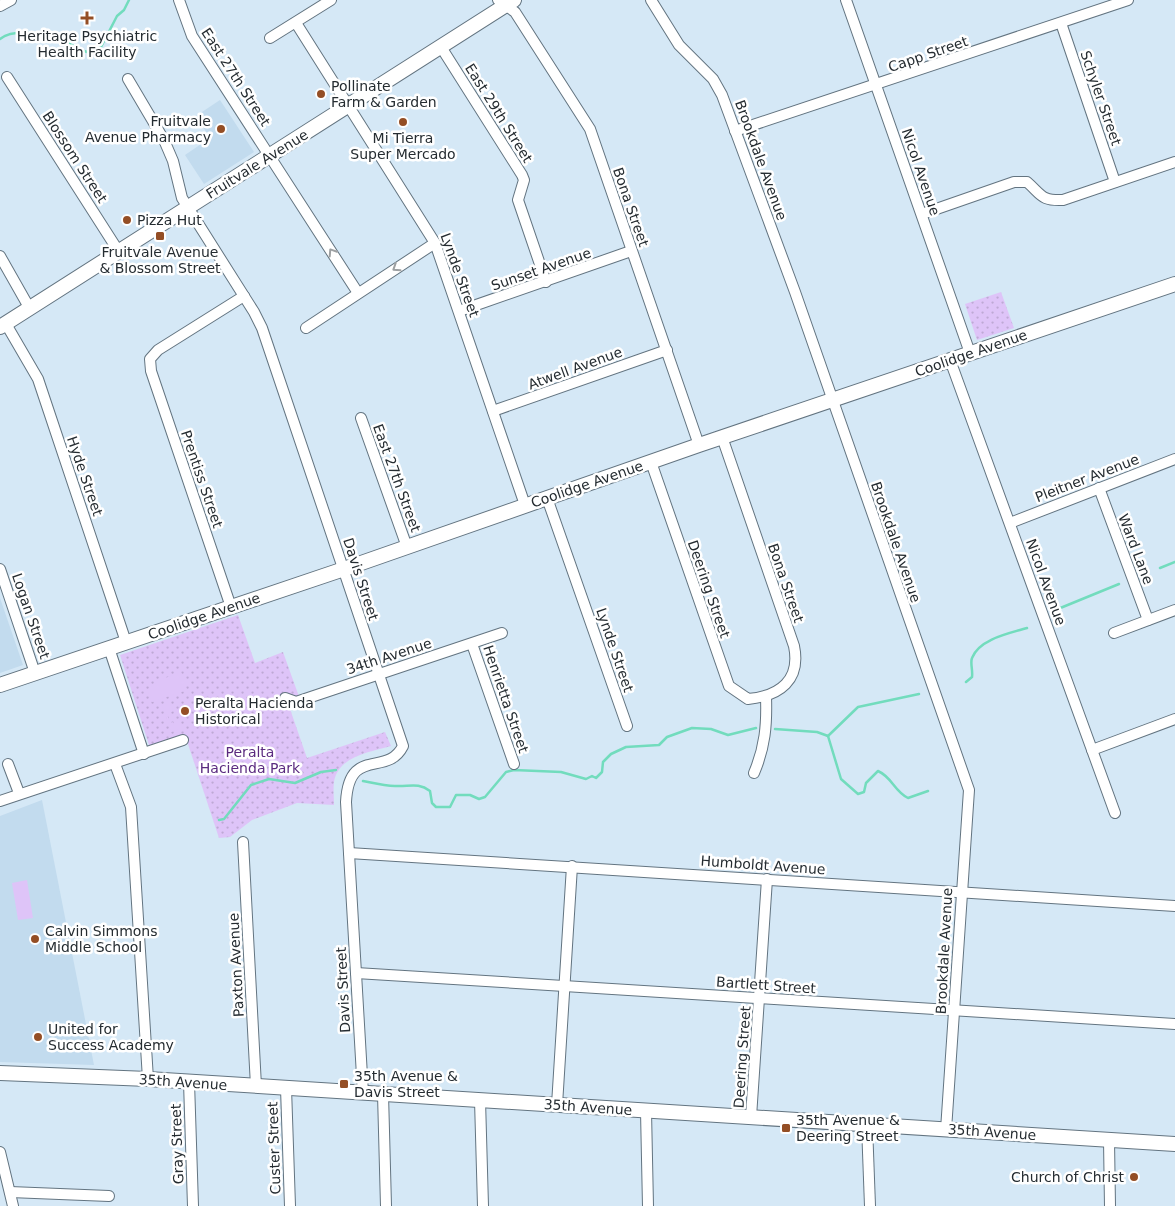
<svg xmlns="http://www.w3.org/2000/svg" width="1175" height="1206" font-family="'DejaVu Sans',sans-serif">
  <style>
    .built { fill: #c2dbee }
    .park { fill: url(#park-dots) }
    .garden { fill: #dec4f8 }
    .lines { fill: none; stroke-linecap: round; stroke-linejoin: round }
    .stream { stroke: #72dcbd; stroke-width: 2.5 }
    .street-casing { stroke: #637480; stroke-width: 12 }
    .secondary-casing { stroke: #637480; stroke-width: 16 }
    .street { stroke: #fff; stroke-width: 10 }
    .secondary { stroke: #fff; stroke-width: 14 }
    .oneway { stroke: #9da0a2 }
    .poi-dot { fill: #944e25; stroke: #fff; stroke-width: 2 }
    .labels { text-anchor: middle; stroke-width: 5; stroke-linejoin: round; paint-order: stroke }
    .poi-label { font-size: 14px; fill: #252c31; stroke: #fff; text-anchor: start }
    .street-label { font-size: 14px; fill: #252c31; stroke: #fff }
    .park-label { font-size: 14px; fill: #5a2a7f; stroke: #fff }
  </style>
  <defs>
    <pattern id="park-dots" width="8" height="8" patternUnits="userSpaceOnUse" patternTransform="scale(1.25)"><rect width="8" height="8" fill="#dec4f8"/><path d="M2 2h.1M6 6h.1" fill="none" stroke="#bea9d5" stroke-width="1.8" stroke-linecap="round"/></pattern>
  </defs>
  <rect width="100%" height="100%" fill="#d5e8f6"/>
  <!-- built -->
  <g class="built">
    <polygon points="220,100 254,152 204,184 185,155 210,138 196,116"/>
    <polygon points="0,598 23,665 0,673"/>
    <polygon points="42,800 94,1065 0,1062 0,816"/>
  </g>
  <!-- park -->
  <g class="park">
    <polygon points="1001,292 1014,328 977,340 965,304"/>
    <path d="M238,615L255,663L283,652L302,705L290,709L307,758L385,732L391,746C371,752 338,756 334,782C333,789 334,798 334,805L297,803L252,820L230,837L219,838L185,735L150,748L120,655Z"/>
  </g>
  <!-- garden -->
  <g class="garden">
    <polygon points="181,672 187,690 152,702 147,690 160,680"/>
    <polygon points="170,703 173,711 167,714 170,723 173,722 175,726 179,725 180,729 171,732 162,705"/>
    <polygon points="27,880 33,918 18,920 12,883"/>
  </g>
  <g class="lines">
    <!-- stream -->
    <g class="stream">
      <path d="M0,39C13,28 45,33 60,39C73,44 77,51 92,53L101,47L117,16L124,10L129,0"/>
      <polyline points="1160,568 1175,562"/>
      <polyline points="1053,611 1119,584"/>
      <path d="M966,682L972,677C973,670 970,663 972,658C979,639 1010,633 1027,628"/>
      <polyline points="775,729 817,732 828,736"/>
      <path d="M828,736L841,779L858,794L864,792L866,783L878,771C892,777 894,791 908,798L928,791"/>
      <polyline points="828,736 858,707 919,694"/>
      <path d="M363,781C373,783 384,786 395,786C409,787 418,782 430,791L432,803L436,807H450L456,795H470L479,799L485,797L506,772L514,770L561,772L586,779L592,776L596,778L602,772L603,762L611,754L626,747L659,745L667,737L692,728L711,729L728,735L756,728"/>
      <polyline points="219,820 224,819 251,785 269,779 295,783 321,772 336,770"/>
    </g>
    <!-- street casing -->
    <g class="street-casing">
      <g id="street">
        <polyline points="179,0 192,36 358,293"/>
        <polyline points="498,0 515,12 590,129 699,445"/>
        <polyline points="651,0 679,45 713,79 722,95 795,292 969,790 946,1130"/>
        <polyline points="846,0 970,353"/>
        <polyline points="0,6 11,0"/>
        <polyline points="296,23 435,243 525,505"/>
        <polyline points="1061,23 1115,182"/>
        <polyline points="270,38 331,0"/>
        <polyline points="441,47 522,175 524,180 518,200 546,282"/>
        <polyline points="7,77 119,252"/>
        <path d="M128,79L164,140L173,161L182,198L254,312L262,328L403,746C387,778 349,745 346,802L363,1093"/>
        <polyline points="735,131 1128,0"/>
        <path d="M922,214L1014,182H1027C1042,195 1041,201 1063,200L1175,162"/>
        <polyline points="0,256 30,309"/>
        <polyline points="459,311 631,251"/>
        <polyline points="6,324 38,379 126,642"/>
        <polyline points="306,328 435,243"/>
        <polyline points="950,360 1115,813"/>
        <polyline points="493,411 667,350"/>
        <polyline points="361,418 407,547"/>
        <path d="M651,462L729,686L748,699C780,696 801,680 794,646L722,437"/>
        <polyline points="1099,488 1148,620"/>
        <polyline points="547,498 627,726"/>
        <polyline points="1010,523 1175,459"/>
        <polyline points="0,569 35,673"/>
        <polyline points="231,607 151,371 150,359 158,350 244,296"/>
        <polyline points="1114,633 1175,610"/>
        <polyline points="472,644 514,764"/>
        <polyline points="109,648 144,754"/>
        <polyline points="285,698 296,702 502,633"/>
        <polyline points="1092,750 1175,719"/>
        <polyline points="8,764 19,793"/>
        <polyline points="115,764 131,807 148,1079"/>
        <path d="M754,773C765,747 767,725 766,697"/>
        <polyline points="0,801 183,740"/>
        <polyline points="243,842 256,1086"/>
        <polyline points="349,853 1175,906"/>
        <polyline points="356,973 1175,1024"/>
        <polyline points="189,1082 193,1206"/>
        <polyline points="286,1088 290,1206"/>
        <polyline points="383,1094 386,1206"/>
        <polyline points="480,1100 483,1206"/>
        <polyline points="557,1105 572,866"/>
        <polyline points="646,1111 648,1206"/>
        <polyline points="751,1117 767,879"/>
        <polyline points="867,1125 870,1206"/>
        <polyline points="1109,1140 1110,1206"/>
        <polyline points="0,1152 13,1206"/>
        <polyline points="10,1192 109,1196"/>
      </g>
    </g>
    <!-- secondary casing -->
    <g class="secondary-casing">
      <g id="secondary">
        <polyline points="0,327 514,0"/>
        <polyline points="0,685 344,569 699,445 1175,284"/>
        <polyline points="0,1073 148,1079 1175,1144"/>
      </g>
    </g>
    <!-- street -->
    <use href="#street" class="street"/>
    <!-- secondary -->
    <use href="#secondary" class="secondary"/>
  </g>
  <!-- one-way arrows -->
  <defs><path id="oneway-chevron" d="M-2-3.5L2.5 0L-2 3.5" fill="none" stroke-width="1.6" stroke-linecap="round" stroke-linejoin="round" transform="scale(1.25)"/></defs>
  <g class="oneway">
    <use href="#oneway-chevron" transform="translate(332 252) rotate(-123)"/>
    <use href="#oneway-chevron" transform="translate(396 268) rotate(147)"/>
  </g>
  <!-- markers -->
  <g class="poi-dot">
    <path d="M84.5 10.5h5v5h5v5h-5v5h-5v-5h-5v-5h5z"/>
    <circle cx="321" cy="94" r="5"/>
    <circle cx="403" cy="122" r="5"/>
    <circle cx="221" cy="129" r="5"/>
    <circle cx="127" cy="220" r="5"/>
    <rect x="155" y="231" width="10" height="10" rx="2.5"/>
    <circle cx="185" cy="711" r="5"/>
    <circle cx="35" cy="939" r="5"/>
    <circle cx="38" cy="1037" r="5"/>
    <rect x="339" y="1079" width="10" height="10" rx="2.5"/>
    <rect x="781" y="1123" width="10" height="10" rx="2.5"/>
    <circle cx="1134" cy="1177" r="5"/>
  </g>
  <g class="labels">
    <!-- poi labels -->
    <g class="poi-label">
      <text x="87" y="41" text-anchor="middle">Heritage Psychiatric<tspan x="87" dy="16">Health Facility</tspan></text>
      <text x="331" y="91">Pollinate<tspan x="331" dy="16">Farm &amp; Garden</tspan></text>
      <text x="211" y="126" text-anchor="end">Fruitvale<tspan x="211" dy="16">Avenue Pharmacy</tspan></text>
      <text x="403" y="143" text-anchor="middle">Mi Tierra<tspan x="403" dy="16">Super Mercado</tspan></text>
      <text x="137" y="225">Pizza Hut</text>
      <text x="160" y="257" text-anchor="middle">Fruitvale Avenue<tspan x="160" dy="16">&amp; Blossom Street</tspan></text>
      <text x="195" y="708">Peralta Hacienda<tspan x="195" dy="16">Historical</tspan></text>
      <text x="45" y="936">Calvin Simmons<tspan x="45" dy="16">Middle School</tspan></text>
      <text x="48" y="1034">United for<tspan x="48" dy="16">Success Academy</tspan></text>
      <text x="354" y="1081">35th Avenue &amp;<tspan x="354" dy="16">Davis Street</tspan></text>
      <text x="796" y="1125">35th Avenue &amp;<tspan x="796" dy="16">Deering Street</tspan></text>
      <text x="1124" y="1182" text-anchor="end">Church of Christ</text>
    </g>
    <!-- street labels -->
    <g class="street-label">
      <text transform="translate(928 54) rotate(-19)" y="5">Capp Street</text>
      <text transform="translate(236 77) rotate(57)" y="5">East 27th Street</text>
      <text transform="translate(1101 98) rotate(71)" y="5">Schyler Street</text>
      <text transform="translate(499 113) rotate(58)" y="5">East 29th Street</text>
      <text transform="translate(75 157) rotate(57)" y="5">Blossom Street</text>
      <text transform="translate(761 160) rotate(70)" y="5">Brookdale Avenue</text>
      <text transform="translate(257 164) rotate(-32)" y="5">Fruitvale Avenue</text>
      <text transform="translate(921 172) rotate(71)" y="5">Nicol Avenue</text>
      <text transform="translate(631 207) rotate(71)" y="5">Bona Street</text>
      <text transform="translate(541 269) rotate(-19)" y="5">Sunset Avenue</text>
      <text transform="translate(460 275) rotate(70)" y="5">Lynde Street</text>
      <text transform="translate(971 353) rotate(-19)" y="5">Coolidge Avenue</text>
      <text transform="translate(575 368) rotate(-20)" y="5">Atwell Avenue</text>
      <text transform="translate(85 476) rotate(71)" y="5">Hyde Street</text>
      <text transform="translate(397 478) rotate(70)" y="5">East 27th Street</text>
      <text transform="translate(1087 478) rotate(-21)" y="5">Pleitner Avenue</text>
      <text transform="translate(202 479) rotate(71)" y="5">Prentiss Street</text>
      <text transform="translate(587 484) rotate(-19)" y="5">Coolidge Avenue</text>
      <text transform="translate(896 542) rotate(71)" y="5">Brookdale Avenue</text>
      <text transform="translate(1136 549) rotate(69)" y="5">Ward Lane</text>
      <text transform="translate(361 579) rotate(72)" y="5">Davis Street</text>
      <text transform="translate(1046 582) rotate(70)" y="5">Nicol Avenue</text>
      <text transform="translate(786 583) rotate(71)" y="5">Bona Street</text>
      <text transform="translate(709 589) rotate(71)" y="5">Deering Street</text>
      <text transform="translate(31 616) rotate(71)" y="5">Logan Street</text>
      <text transform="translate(204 616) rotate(-19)" y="5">Coolidge Avenue</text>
      <text transform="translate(615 650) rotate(71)" y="5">Lynde Street</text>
      <text transform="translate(389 656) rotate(-18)" y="5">34th Avenue</text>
      <text transform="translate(506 699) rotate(71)" y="5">Henrietta Street</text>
      <text transform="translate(763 865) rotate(4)" y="5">Humboldt Avenue</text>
      <text transform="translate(944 951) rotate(-87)" y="5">Brookdale Avenue</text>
      <text transform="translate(236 965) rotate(-93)" y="5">Paxton Avenue</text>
      <text transform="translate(766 985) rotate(4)" y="5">Bartlett Street</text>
      <text transform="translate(343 990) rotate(-93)" y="5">Davis Street</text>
      <text transform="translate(742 1057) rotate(-86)" y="5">Deering Street</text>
      <text transform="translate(183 1082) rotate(4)" y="5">35th Avenue</text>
      <text transform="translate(588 1107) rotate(4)" y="5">35th Avenue</text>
      <text transform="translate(992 1132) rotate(4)" y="5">35th Avenue</text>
      <text transform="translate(177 1144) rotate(-92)" y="5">Gray Street</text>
      <text transform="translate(274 1148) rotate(-92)" y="5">Custer Street</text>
    </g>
    <!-- park labels -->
    <g class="park-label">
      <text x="250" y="757">Peralta<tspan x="250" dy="16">Hacienda Park</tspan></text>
    </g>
  </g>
</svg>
